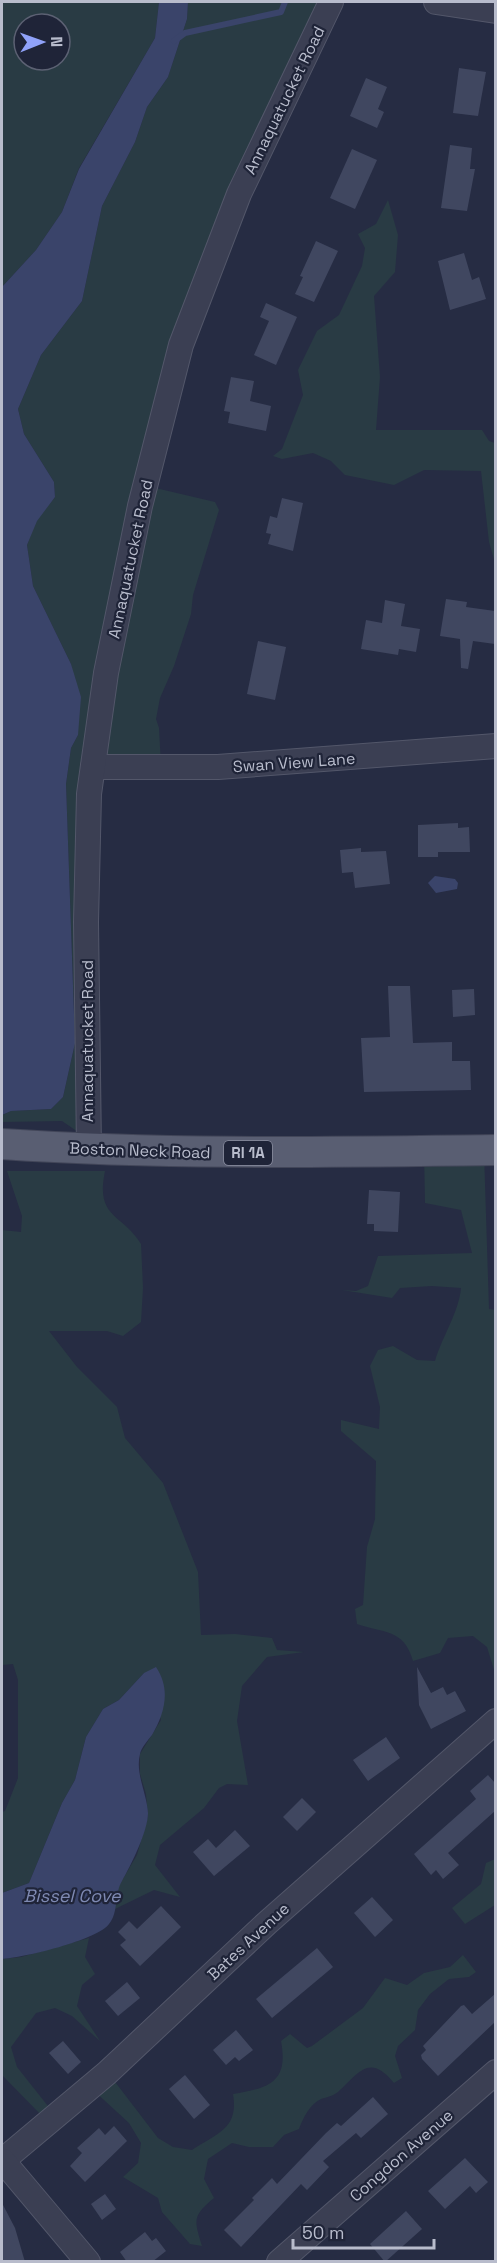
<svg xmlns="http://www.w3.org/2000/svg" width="497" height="2263" font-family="'Space Grotesk',sans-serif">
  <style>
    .green { fill: #293b44; fill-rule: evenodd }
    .water { fill: #3a446a }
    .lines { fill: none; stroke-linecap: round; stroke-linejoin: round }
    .stream { stroke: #3a446a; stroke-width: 6 }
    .building { fill: #404760 }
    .minor-casing { stroke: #53576a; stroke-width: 26 }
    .major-casing { stroke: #424659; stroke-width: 32 }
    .minor { stroke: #3b3f53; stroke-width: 24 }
    .major { stroke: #595e72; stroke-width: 30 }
    .labels { text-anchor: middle; stroke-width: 4.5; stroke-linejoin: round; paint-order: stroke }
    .shield { fill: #1f2438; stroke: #8a8ea0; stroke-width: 1.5 }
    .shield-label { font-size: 15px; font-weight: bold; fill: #b8bccc }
    .street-label { font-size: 16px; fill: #b8bccc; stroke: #1f2438 }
    .water-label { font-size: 18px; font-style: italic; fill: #7f8ab3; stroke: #1f2438 }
  </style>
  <rect width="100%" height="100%" fill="#262c43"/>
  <!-- green -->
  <g class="green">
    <path d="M2,2H159L155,38L79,168L62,212L36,250L2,287ZM24,24H60V60H24Z"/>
    <polygon points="188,2 333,2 240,191 147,486 215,502 219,510 193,595 191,614 174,666 160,698 156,719 159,728 161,765 96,768 84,1136 62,1121 2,1122 2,1115 11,1111 51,1109 63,1097 75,1043 66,784 71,748 78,735 71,664 33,586 27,545 36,521 55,497 54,482 24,434 18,409 41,355 82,301 102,206 135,142 147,107 168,77 187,19"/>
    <polygon points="388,200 398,235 395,272 374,296 380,377 376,430 482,430 489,441 495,443 495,563 489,542 481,471 424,470 394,485 345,475 331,461 313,453 282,459 273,456 282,449 303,395 298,370 317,331 339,315 362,266 365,248 358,234 376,224"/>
    <path d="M424,1151L484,1152L489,1309L496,1310L495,1673L487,1647L473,1636L448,1638L440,1653L413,1661C404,1628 382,1633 357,1624L355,1609L363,1605L367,1547L375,1519L376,1461L341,1431V1420L379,1429L380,1407L370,1366L378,1350L393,1346L417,1360L435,1361C442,1337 459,1312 461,1288L432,1286L400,1288L392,1298L342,1290L356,1291L368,1286L378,1256L472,1253L461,1210L425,1203Z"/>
    <path d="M7,1171H105C95,1219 122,1213 141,1244L143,1288L141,1322L123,1336L107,1331H49L77,1367L117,1407L125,1438L163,1483L198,1572L201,1635L235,1634L272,1638L277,1650L304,1652L267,1657L242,1686L237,1721L248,1785L227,1784L219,1788L204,1808L160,1845L155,1865L180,1897L154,1890L115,1909L117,1889L137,1855L148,1816L146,1794L140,1774V1754L161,1720L144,1673L119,1700L103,1709L86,1737L75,1780L62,1803L29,1883L2,1893V1812L5,1811L18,1778V1680L13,1664L2,1665V1230L21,1232L22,1216Z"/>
    <polygon points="495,1859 495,1905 465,1924 452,1908 481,1884 486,1863"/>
    <polygon points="89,1938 85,1957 95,1974 82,1985 77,2006 100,2041 72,2016 55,2008 36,2013 11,2047 17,2067 55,2115 45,2119 2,2075 2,1959 21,1957"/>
    <path d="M463,1955L476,1972L469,1977L449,1979L430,1994L418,2010L415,2030L398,2046L395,2056L402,2078L394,2083C369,2052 358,2074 338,2092C333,2096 327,2097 321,2099C310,2104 303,2118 299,2129L284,2135L273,2147H249L232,2143L208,2159L204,2179L214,2198C192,2216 194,2220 202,2246L190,2244L162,2212L158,2198L123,2177L138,2163L141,2143L129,2123L92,2089L109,2074L158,2138L173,2147L192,2150C217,2133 239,2129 233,2094C268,2088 289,2083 281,2041L290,2034L307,2048L312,2046L363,2008L385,1978L407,1985L424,1973L450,1967Z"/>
  </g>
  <!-- water -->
  <g class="water">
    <polygon points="159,2 188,2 187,19 168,77 147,107 135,142 102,206 82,301 41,355 18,409 24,434 54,482 55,497 37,521 27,545 33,586 71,664 81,697 78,735 71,748 66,784 75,1043 63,1097 51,1109 11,1111 2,1115 2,287 36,250 62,212 79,169 155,38"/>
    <polygon points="435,876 455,879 458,883 457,889 436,893 428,883"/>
    <path d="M156,1667C171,1689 165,1713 152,1735C148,1740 141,1748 140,1754C135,1773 147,1794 148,1813C148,1831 131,1865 122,1881C114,1894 119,1912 109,1924C98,1940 22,1958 2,1959V1893L29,1883L62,1803L75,1780L86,1737L103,1709L119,1700L144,1673Z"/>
  </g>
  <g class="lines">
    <!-- stream -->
    <polyline class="stream" points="174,41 185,33 281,12 285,2"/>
  </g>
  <!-- building -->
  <g class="building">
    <polygon points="459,68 486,72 478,116 453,113"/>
    <polygon points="366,78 387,87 378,109 384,112 377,128 350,116"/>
    <polygon points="450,145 472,148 470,169 475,169 467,211 441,208"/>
    <polygon points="352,149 377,160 355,209 330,198"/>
    <polygon points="316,241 338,251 314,302 295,294 303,277 300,276"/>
    <polygon points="464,253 472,280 479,277 486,299 450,310 438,261"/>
    <polygon points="266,303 297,317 276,365 254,355 269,321 260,317"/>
    <polygon points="231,377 254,381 250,401 271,406 266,431 228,423 230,412 224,411"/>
    <polygon points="282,498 303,503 293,551 268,544 271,534 266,533 270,516 277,518"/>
    <polygon points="446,599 467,602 466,607 495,611 495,644 473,641 468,669 461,668 460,639 440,636"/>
    <polygon points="385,600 405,604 401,626 420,629 416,652 399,649 398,655 361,649 366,620 382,623"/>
    <polygon points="258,641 286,647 275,700 247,694"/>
    <polygon points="458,823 458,828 469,827 470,852 438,852 438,857 418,857 418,825"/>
    <polygon points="361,848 361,852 386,851 390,884 355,888 353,872 342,873 340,850"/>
    <polygon points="388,986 410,986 413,1043 452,1042 452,1061 470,1061 471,1090 364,1092 361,1038 390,1037"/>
    <polygon points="474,989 475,1015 453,1017 452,990"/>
    <polygon points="369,1190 400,1192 398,1232 374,1231 374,1224 367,1224"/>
    <polygon points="417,1667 431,1693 443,1687 447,1695 455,1691 466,1711 431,1729 419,1705"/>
    <polygon points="386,1737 400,1758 368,1781 353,1760"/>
    <polygon points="488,1775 495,1783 495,1811 448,1853 459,1865 443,1879 436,1870 431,1875 414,1854 476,1799 470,1791"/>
    <polygon points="302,1798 316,1812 297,1831 283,1817"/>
    <polygon points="235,1830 250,1846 214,1876 193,1852 208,1839 216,1848"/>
    <polygon points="372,1897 393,1920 375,1937 354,1913"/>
    <polygon points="161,1906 181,1927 140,1966 120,1945 126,1940 118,1932 129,1921 137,1929"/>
    <polygon points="317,1948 333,1967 272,2018 256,1999"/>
    <polygon points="127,1982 140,1998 118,2016 105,2001"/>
    <polygon points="495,1994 495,2022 438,2076 422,2059 421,2055 426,2050 423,2046 461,2006 464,2005 472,2014"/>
    <polygon points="236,2030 253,2050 239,2061 235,2057 226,2065 213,2050"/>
    <polygon points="63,2041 81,2062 68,2074 49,2053"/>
    <polygon points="185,2075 210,2105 194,2119 169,2089"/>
    <polygon points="373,2097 388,2114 361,2138 356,2133 323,2161 329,2167 307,2190 301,2184 241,2247 224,2230 254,2200 252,2198 272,2178 277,2184 326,2133 337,2123 341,2126"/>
    <polygon points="114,2126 127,2141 85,2182 70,2166 82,2153 77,2148 99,2128 105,2135"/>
    <polygon points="465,2158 488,2182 476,2193 470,2186 445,2209 428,2191"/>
    <polygon points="105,2194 116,2209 102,2220 91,2204"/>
    <polygon points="2,2203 15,2228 25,2262 2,2262"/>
    <polygon points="406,2211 422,2229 385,2262 370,2244"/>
    <polygon points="145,2232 152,2241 156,2238 166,2251 152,2262 127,2262 120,2252"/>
  </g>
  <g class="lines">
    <!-- minor casing -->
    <g class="minor-casing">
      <g id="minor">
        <polyline points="436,2 496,11"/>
        <polyline points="93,767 218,767 496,746"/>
        <polyline points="89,1150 86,922 89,794 106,673 140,506 181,345 239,194 331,2"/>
        <polyline points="2,2161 107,2073 267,1923 496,1721"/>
        <polyline points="3,2161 88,2262"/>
        <polyline points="279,2262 496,2072"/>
      </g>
    </g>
    <!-- major casing -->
    <g class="major-casing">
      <path id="major" d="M2,1144C166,1155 331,1152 496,1150"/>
    </g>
    <!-- minor -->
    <use href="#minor" class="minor"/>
    <!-- major -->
    <use href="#major" class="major"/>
  </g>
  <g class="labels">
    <!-- shield labels -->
    <rect class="shield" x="224" y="1141" width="48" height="24" rx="4.5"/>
    <g class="shield-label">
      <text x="248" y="1158">RI 1A</text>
    </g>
    <!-- street labels -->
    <g class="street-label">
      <text transform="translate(284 100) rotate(-64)" y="6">Annaquatucket Road</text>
      <text transform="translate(130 559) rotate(-78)" y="6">Annaquatucket Road</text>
      <text transform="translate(294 762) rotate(-4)" y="6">Swan View Lane</text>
      <text transform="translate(87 1041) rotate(-90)" y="6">Annaquatucket Road</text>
      <text transform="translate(140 1150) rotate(2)" y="6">Boston Neck Road</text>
      <text transform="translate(248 1941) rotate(-43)" y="6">Bates Avenue</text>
      <text transform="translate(401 2155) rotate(-41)" y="6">Congdon Avenue</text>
    </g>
    <!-- water labels -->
    <g class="water-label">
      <text x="72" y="1902">Bissel Cove</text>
    </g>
  </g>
  <!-- border -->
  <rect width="497" height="2263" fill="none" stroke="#b8bccc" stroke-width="6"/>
  <!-- north arrow -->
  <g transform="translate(42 42) rotate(89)"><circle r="28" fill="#1f2438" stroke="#5c6173" stroke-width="1.5"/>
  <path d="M0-4.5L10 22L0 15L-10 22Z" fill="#90a2f9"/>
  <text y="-9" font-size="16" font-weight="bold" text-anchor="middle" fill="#b8bccc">N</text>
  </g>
  <!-- scale -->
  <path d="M293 2239v9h141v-9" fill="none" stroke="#b8bccc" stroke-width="3"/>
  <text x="302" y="2239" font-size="18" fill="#b8bccc" stroke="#1f2438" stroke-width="4.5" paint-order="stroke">50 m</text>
</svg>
